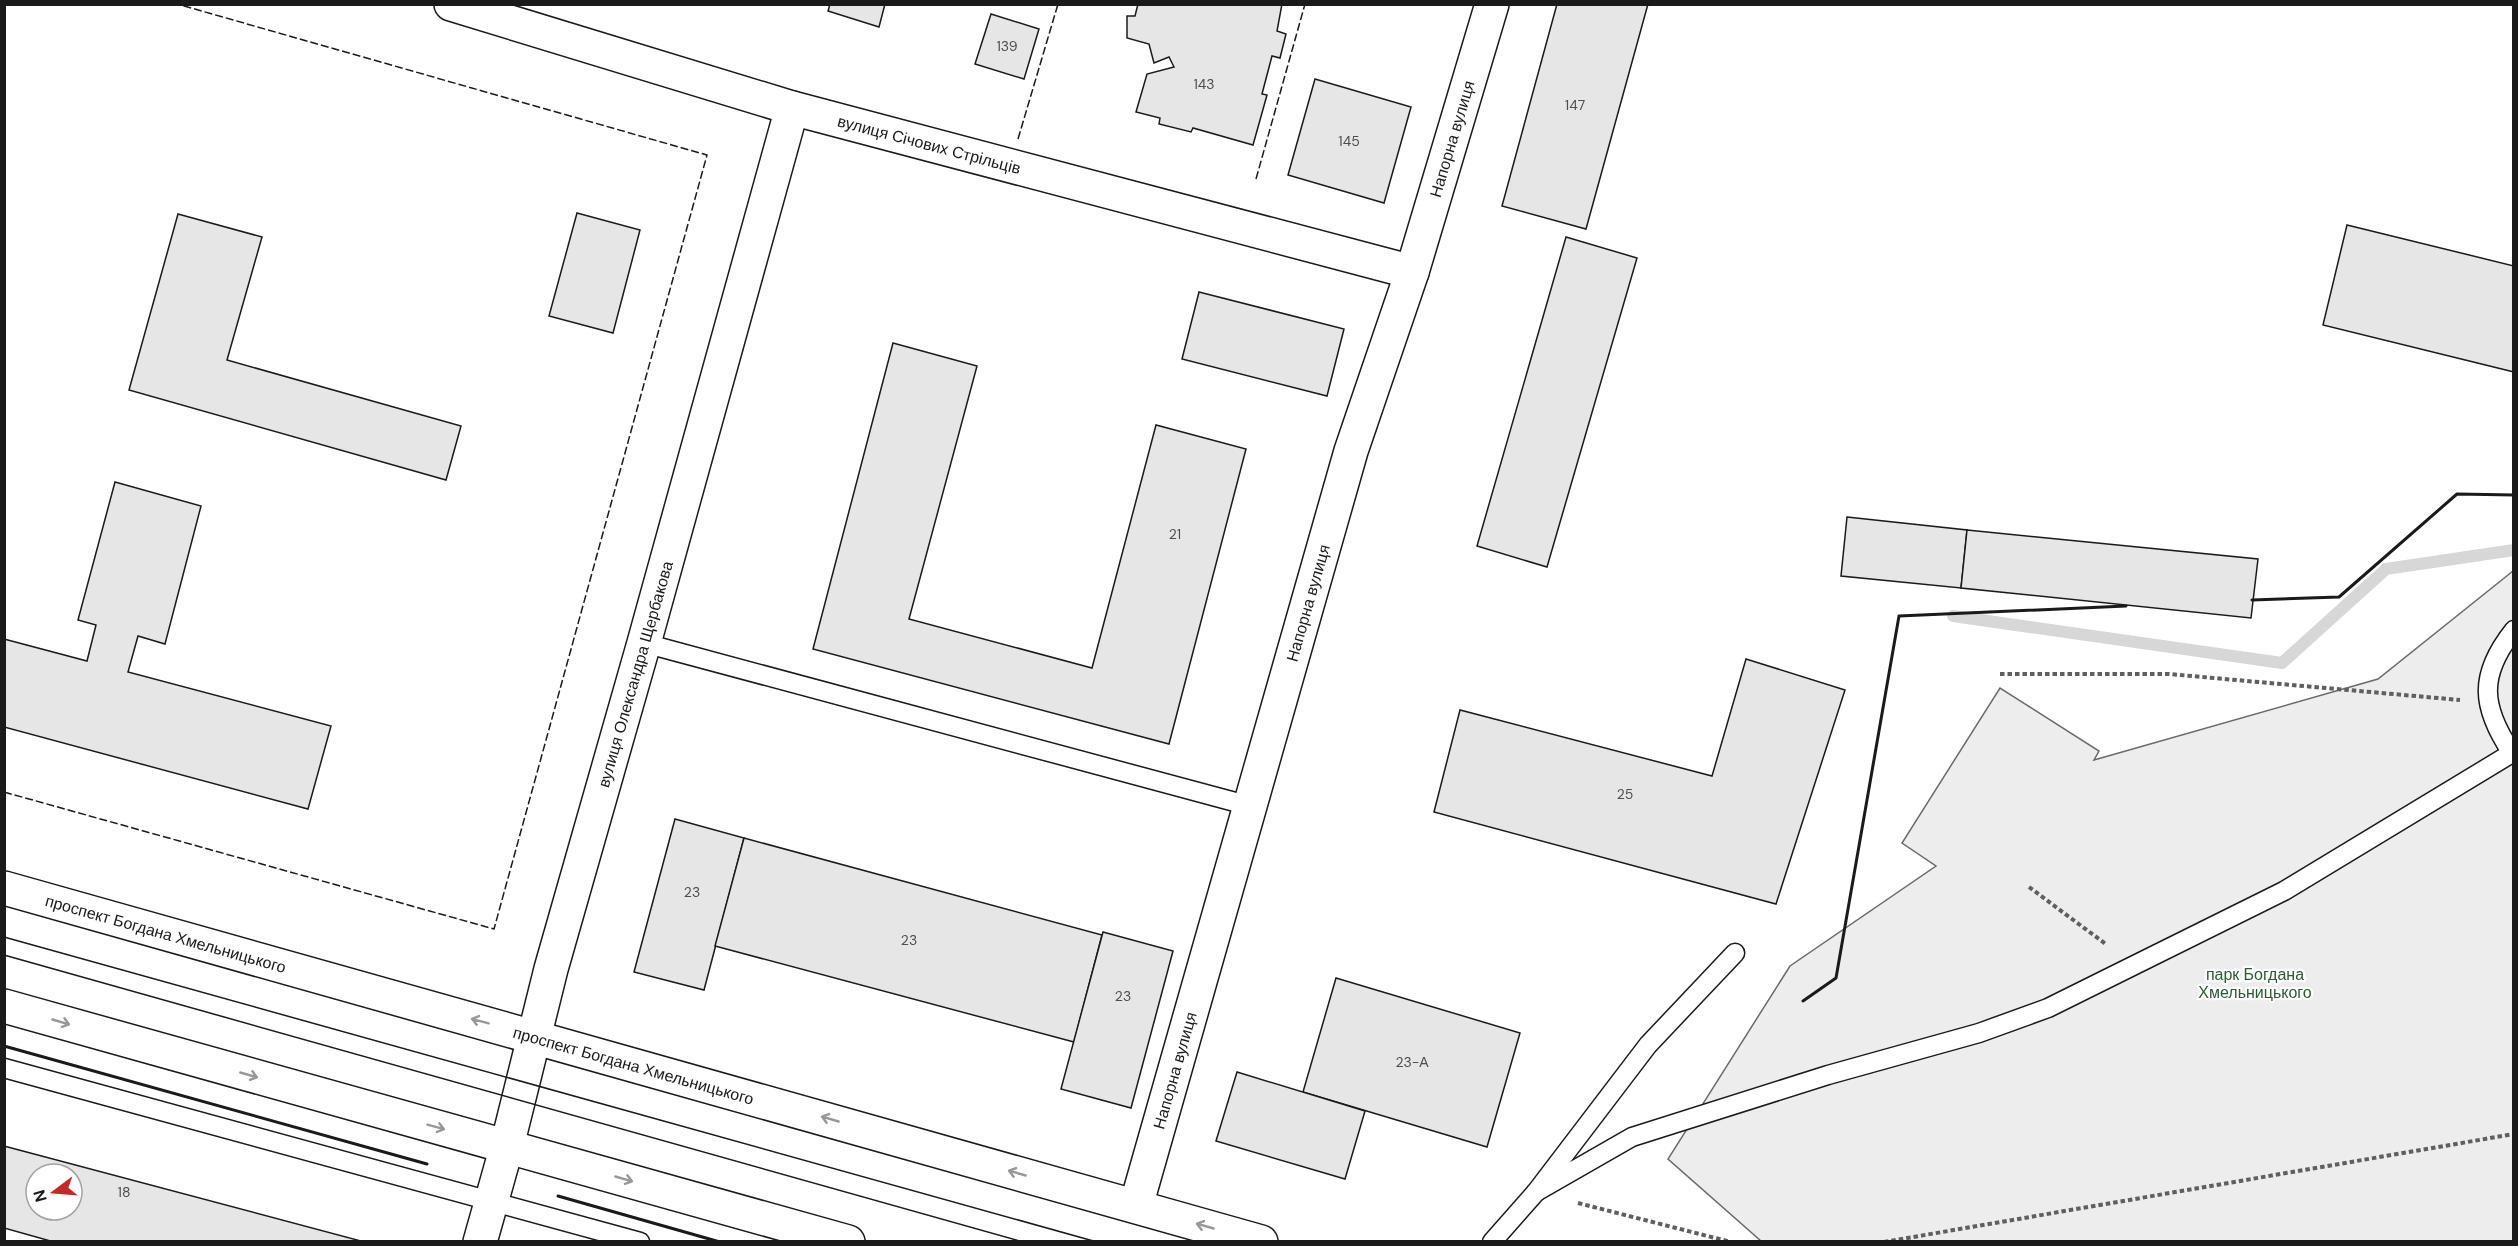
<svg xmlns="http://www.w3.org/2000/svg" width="2518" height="1246" font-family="'DM Sans',sans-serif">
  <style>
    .built { fill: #ededed; stroke: #6a6a6a; stroke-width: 1.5 }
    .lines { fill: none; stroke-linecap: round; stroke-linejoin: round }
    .stream { stroke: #d7d7d7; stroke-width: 12 }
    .building { fill: #e6e6e6; stroke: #1a1a1a; stroke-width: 1.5; fill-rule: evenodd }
    .service-casing { stroke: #1a1a1a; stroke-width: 21 }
    .minor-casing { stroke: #1a1a1a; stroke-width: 36 }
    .tertiary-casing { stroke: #1a1a1a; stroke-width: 36 }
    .primary-casing { stroke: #1a1a1a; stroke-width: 36 }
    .path { stroke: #5f5f5f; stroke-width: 4; stroke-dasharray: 4.5 3; stroke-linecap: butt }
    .service { stroke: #fff; stroke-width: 18 }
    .minor { stroke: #fff; stroke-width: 33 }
    .tertiary { stroke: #fff; stroke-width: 33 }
    .primary { stroke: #fff; stroke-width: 33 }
    .tram { stroke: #1a1a1a; stroke-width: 1.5 }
    .fence { stroke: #1a1a1a; stroke-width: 1.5; stroke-dasharray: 8 3; stroke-linecap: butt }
    .wall { stroke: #1a1a1a; stroke-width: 3 }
    .oneway { stroke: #989898 }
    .labels { text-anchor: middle; stroke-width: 4.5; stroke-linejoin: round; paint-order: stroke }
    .number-label { font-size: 14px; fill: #4d4d4d }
    .street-label { font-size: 16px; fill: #1a1a1a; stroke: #fff }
    .park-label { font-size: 16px; fill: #2b5a34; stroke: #fff }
  </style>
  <rect width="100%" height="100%" fill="#fff"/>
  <!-- built -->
  <polygon class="built" points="2513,571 2513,1241 1761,1241 1668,1159 1790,966 1936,866 1902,843 2000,688 2099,751 2094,760 2378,679"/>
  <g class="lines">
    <!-- stream -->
    <polyline class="stream" points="1953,616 2282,663 2386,569 2514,550"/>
  </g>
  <!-- building -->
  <g class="building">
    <polygon points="830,4 885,4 879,27 828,11"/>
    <polygon points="1138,4 1282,4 1277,31 1286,34 1280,58 1272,56 1262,94 1267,95 1253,145 1193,128 1191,132 1159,124 1160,118 1136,112 1147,74 1174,67 1169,57 1154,63 1149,44 1127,38 1127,16 1135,16"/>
    <polygon points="1557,4 1648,4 1586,229 1502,206"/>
    <polygon points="991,14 1039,29 1024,79 975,64"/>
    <polygon points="1315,79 1411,107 1384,203 1288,175"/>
    <polygon points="577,213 640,230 613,333 549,316"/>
    <polygon points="178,214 262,237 227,360 461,426 446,480 129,390"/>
    <polygon points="2347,225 2514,266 2514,372 2323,325"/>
    <polygon points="1566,237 1637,258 1547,567 1477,546"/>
    <polygon points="1199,292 1344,329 1327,396 1182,359"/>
    <polygon points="893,343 977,366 909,619 1092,668 1156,425 1246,449 1169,744 813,649"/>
    <polygon points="115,482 201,506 165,644 138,636 128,672 331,726 308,809 4,727 4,639 87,661 96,625 78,620"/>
    <polygon points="1847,517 1967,530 1961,588 1841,576"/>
    <polygon points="1967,530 2258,559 2251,618 1961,588"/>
    <polygon points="1746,659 1845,690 1776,904 1434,812 1460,710 1712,776"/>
    <polygon points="675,819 744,838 704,990 634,972"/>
    <polygon points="744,838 1102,935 1074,1042 715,946"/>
    <polygon points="1103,932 1173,951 1131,1108 1061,1089"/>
    <polygon points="1336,978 1520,1033 1487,1147 1303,1092"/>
    <polygon points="1237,1072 1365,1111 1345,1179 1216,1141"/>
    <path d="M4,1146L361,1241V1242H54L4,1228ZM36,1174H72V1210H36Z"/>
  </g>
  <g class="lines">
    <!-- service casing -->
    <g class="service-casing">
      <g id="service">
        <polyline points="644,643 1250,806"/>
        <polyline points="4,1068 640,1242"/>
        <path d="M1536,1192L1632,1137L1828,1075L1979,1033L2048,1008L2284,891L2512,753C2481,707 2478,675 2514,630"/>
        <polyline points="1492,1242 1536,1192 1648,1045 1735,953"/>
      </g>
    </g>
    <!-- minor casing -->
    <g class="minor-casing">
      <g id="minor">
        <path id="s1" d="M792,108L1412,272"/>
        <path id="s2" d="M1136,1206L1351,451L1412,272L1492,4"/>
      </g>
    </g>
    <!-- tertiary casing -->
    <g class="tertiary-casing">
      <polyline id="tertiary" points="451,4 792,108 644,643 551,969 507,1146 480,1242"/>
    </g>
    <!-- primary casing -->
    <g class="primary-casing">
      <g id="primary">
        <path id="s3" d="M4,888L1261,1242"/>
        <polyline points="4,1006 848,1242"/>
      </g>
    </g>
    <!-- path -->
    <g class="path">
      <polyline points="2000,674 2169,674 2460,700"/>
      <polyline points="2029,887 2107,945"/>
      <polyline points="1578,1203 1731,1242"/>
      <polyline points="1884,1242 2514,1134"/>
    </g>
    <!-- service -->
    <use href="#service" class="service"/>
    <!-- minor -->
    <use href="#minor" class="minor"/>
    <!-- tertiary -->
    <use href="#tertiary" class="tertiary"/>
    <!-- primary -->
    <use href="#primary" class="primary"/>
    <!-- tram -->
    <g class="tram">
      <polyline points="4,937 1097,1242"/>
      <polyline points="4,955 1023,1242"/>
    </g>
    <!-- fence -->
    <g class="fence">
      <polyline points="1018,139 1058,4"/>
      <polyline points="1256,179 1305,4"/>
      <polyline points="4,792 494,929 707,155 177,4"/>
    </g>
    <!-- wall -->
    <g class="wall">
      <polyline points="2252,600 2339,597 2457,494 2514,495"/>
      <polyline points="1803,1001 1836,978 1899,616 2126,606"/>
      <polyline points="4,1046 427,1164"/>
      <polyline points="558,1196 720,1242"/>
    </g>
  </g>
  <!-- one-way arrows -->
  <defs><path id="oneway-shaft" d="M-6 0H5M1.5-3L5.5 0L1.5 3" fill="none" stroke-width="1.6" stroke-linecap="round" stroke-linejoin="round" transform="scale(1.5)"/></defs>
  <g class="oneway">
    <use href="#oneway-shaft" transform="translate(480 1021) rotate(-165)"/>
    <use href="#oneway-shaft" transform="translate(61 1022) rotate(16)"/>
    <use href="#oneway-shaft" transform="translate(249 1075) rotate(16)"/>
    <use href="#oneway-shaft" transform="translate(830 1119) rotate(-164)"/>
    <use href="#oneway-shaft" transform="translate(436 1127) rotate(15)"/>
    <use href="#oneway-shaft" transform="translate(1017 1173) rotate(-164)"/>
    <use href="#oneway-shaft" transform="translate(624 1179) rotate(16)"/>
    <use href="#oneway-shaft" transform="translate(1205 1226) rotate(-164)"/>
  </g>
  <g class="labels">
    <!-- number labels -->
    <g class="number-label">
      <text x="1007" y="51">139</text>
      <text x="1204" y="89">143</text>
      <text x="1575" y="110">147</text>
      <text x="1349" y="146">145</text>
      <text x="1175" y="539">21</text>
      <text x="1625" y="799">25</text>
      <text x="692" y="897">23</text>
      <text x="909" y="945">23</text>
      <text x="1123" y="1001">23</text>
      <text x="1412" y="1067">23-А</text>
      <text x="124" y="1197">18</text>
    </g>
    <!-- street labels -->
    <g class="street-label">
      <text dy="6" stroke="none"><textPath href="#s2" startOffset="1113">Напорна вулиця</textPath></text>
      <text dy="6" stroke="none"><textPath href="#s1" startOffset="142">вулиця Січових Стрільців</textPath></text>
      <text dy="6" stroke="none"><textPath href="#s2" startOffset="627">Напорна вулиця</textPath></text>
      <text transform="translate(635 674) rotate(-74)" y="6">вулиця Олександра Щербакова</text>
      <text dy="6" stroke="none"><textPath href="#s3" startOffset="168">проспект Богдана Хмельницького</textPath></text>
      <text dy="6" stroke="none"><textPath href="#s3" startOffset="654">проспект Богдана Хмельницького</textPath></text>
      <text dy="6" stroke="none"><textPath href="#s2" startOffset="141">Напорна вулиця</textPath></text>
    </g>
    <!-- park labels -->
    <g class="park-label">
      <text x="2255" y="980">парк Богдана<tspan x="2255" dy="18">Хмельницького</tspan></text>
    </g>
  </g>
  <!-- border -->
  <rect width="2518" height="1246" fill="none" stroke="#1a1a1a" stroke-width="12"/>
  <!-- north arrow -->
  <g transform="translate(54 1192) rotate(254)"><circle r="28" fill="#ffffff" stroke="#a3a3a3" stroke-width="1.5"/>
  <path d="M0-4.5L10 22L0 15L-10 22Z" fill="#c62828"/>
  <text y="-9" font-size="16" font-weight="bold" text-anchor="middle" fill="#1a1a1a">N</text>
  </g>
</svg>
